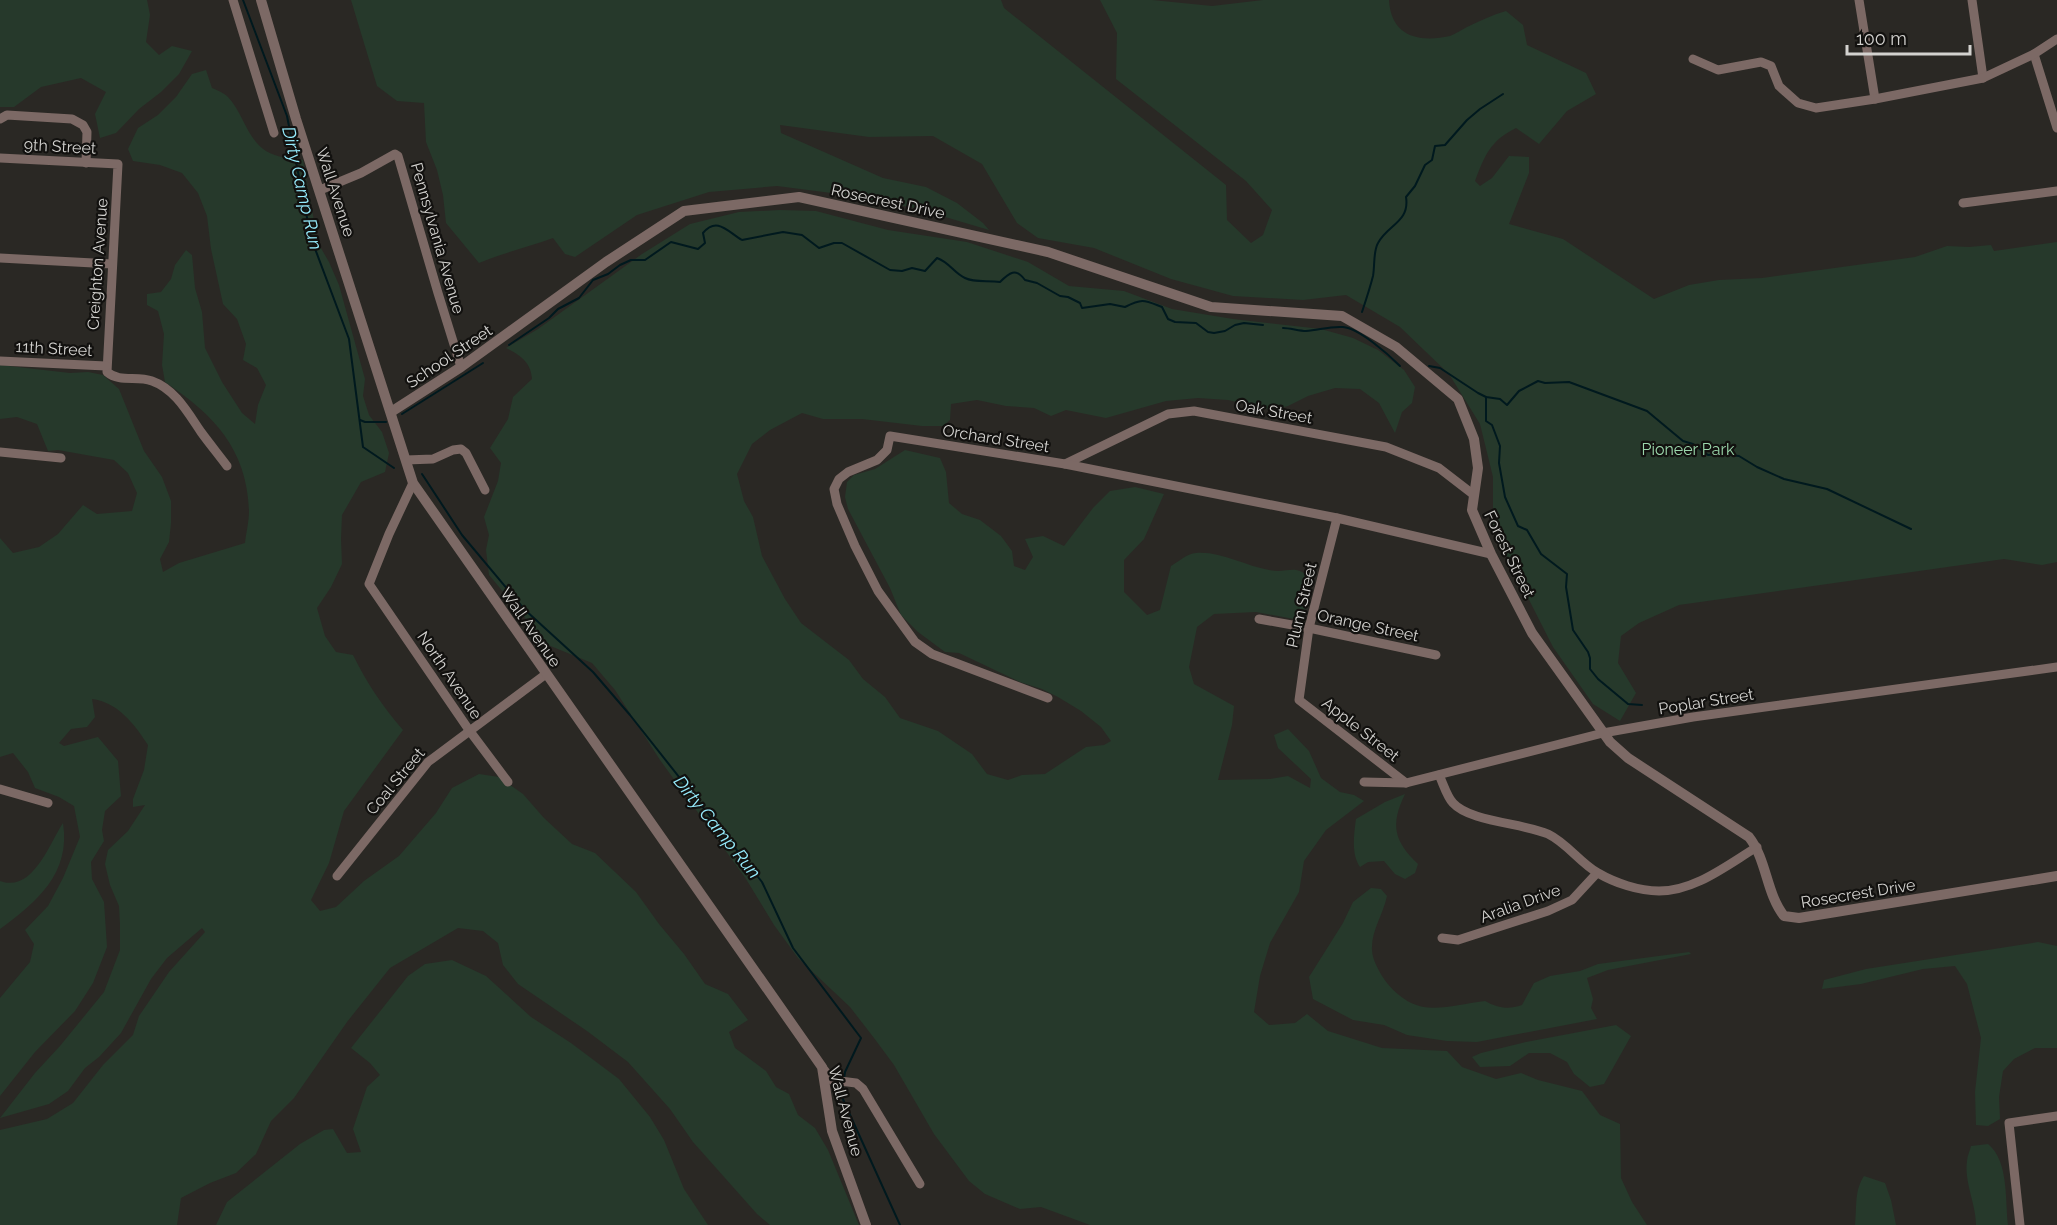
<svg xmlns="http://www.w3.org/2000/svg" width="2057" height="1225" font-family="Raleway,sans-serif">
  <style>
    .green { fill: #26392b }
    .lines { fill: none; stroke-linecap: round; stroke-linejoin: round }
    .stream { stroke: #00191e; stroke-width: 2 }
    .minor { stroke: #7c6965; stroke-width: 9 }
    .tertiary { stroke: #7c6965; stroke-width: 10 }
    .labels { text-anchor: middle; stroke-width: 4.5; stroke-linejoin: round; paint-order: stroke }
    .street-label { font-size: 16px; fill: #d3d2cf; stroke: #12110f }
    .park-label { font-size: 16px; fill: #9bd6ab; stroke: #12110f }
    .water-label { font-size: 18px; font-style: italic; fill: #96ecfd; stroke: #12110f }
  </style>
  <rect width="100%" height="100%" fill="#2a2824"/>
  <!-- green -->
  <g class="green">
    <polygon points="0,0 147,0 150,15 146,42 159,55 172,46 192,51 179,74 161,92 139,109 116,133 100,138 95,114 106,92 81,78 41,87 14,107 0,107"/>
    <path d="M351,0H1001L1004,8L1226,185L1227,220L1251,243L1263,235L1272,210L1246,181L1116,79L1117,33L1100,0H1152L1212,6L1263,0H1389C1391,36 1418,43 1450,36C1455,34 1461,30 1467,27C1480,21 1492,15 1506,11L1523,25L1527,45L1586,73L1596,94L1567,111L1539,144L1516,128C1490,141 1485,155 1475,181L1480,186L1492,178L1509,156L1529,157V173L1509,224L1563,239L1654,299L1689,285L1719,280L1762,278L1915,257L1947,246L1969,247L1991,245L1994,251L2057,242V562L2042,565L2004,559L1679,605L1639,623L1621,636L1618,663L1636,693L1620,721L1593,704L1553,647L1493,529V477L1480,424L1449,374L1400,327L1346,295L1303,300L1233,296L1171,279L1094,248L1038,238L1017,223L982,164L933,136L869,137L780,125L781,133L883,178L926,187L957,203L983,223L989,230L915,208L839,194L777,186L709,192L637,215L575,257L565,254L553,238C528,247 503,253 479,263L446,223L443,195L437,170L426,142L424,103L397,101L377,86Z"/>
    <path d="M206,70L212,88C217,90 224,93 228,97C243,113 247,139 266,151C277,158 291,158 303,160L318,243L329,262L339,285L365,379L363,396L369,415L382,432L389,453L385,472L361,482L342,515L341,539L342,564L331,587L317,608L325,636L336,652L353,655C367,683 382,706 403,730L344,811L329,863L311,900L320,911L336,907L364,881L399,856L436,813L452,788L479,774L499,777L523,794L544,818L572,844L595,853L636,892L659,924L684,954L705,984L728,994L748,1020L729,1032L735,1048L766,1071L776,1087L789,1094L798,1115L815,1128L828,1150L859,1225H770L757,1214L693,1142L670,1109L628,1062L587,1031L518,984L503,965L498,943L483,931L458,928L390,968L347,1022L294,1098L271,1121L256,1154L236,1173L210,1183L181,1198L177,1225H0V1130L47,1119L73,1103L103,1065L133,1035L139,1016L169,972L205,932L202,928L167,958L151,979L121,1033L99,1057L85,1068L68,1091L49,1104L0,1118L35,1073L60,1046L104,992L120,950V925L119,906L110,885L105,864L108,850L128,831L145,805L133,807V799L144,770L148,745C135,725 118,702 92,699L95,717L87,727L71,729L59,743L64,746L98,737L118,761L121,796L105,811L102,830L104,841L91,862L92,879L104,902L107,947L93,983L75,1011L35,1052L0,1096V998L30,962L34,944L25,930L48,906L63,878L80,837L74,806L59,797L35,788L28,772L13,753L0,757V538L13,553L39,547L58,534L83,505L97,514L132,511L137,493L128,473L114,460L58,450L48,451L37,424L17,417L0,419V365L70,373L88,372L103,375L119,389L144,451L162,477L171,501V523L169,542L160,559L163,572L179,563L245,543C246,533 249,522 249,511C247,449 214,415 165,382L162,365L164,334L158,311L147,305V294L161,292L171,279L175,265L186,250L192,255L195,288L202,312L205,348L222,382L242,413L255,424L258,405L266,385L257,368L243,360L246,344L237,319L223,304L211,249L207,216L198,193L182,173L160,165L133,161L128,149L138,128L158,115L176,97L192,74Z"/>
    <path d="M780,210L816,211L888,230L967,242L1028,262L1069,286L1124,291L1172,309L1233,319L1321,329L1353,338L1378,350L1404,370L1415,387L1412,403L1402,412L1395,433L1379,403L1360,389L1335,388L1308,396L1288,406L1272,410L1228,400L1198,398L1166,401L1106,418L1066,410L1051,416L1034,408L1006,406L977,400L951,404L950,420L943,426H922L862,419H823L802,413L770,430L752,444L737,474L744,501L753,517L762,556L785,599L801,623L849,660L863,679L885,697L900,718L938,731L972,754L987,774L1008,780L1022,775L1045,774L1086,747L1104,745L1111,741L1101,727L1081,711L1058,697L1042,689L1020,682L959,653L945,652L918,632L901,615L890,588L848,509L845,497L847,482L854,475L875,469L905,450L940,458L946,472L949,503L962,514L980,520L1001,536L1012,551L1014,566L1025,570L1033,557L1025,539L1043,536L1064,546L1093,508L1110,491L1135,487L1164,494L1144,539L1124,560V592L1147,615L1160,610L1171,566C1178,562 1188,553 1196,553C1221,551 1245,566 1269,570C1289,574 1295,562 1312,580L1308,605L1299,620L1256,612L1214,614L1197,627L1189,667L1194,684L1234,706L1232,725L1218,780L1270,779L1288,776L1310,788L1311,779L1278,748L1274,735L1288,729L1309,751L1321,778L1340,792L1354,795L1364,801L1326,830L1304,861L1299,892L1270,943L1260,976L1254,1012L1269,1025L1295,1023L1307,1014L1328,1031L1382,1048L1447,1051L1462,1067L1496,1079L1521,1073L1538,1080L1582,1091L1600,1115L1620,1124L1621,1178L1632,1202L1647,1225H1090L1041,1207L1020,1209L985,1194L969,1181L934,1134L894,1065L874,1038L850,1007L798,958L774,925L746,879L660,760L615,690L592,663L548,645L489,575L486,550L489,535L484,517L498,481L501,463L490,448L508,419L513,397L532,379C531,362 520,355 506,348L538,329L642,254L690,224L739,212Z"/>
    <path d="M1405,794C1390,825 1394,841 1418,864L1415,873L1405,879L1395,874L1384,861L1368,862L1360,867C1351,854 1354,834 1356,819L1385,802Z"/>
    <path d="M63,823C71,873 37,902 0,929V881C33,893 49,844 63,823Z"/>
    <path d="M1371,888L1381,889L1387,896C1383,915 1371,931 1372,950C1372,960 1381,975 1387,983C1418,1020 1444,1006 1485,1001C1498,1008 1508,1010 1522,1005L1534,983L1550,976L1580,971L1598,964L1689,952L1691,954L1608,970L1587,978L1593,999L1591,1008L1597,1019L1477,1042L1447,1041L1407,1035L1384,1025L1353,1020L1313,999L1309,977L1343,923L1353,902Z"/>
    <polygon points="2038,942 2057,946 2057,1048 2035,1048 2014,1059 2003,1071 1999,1097 2000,1119 1988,1126 1976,1125 1975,1092 1981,1038 1967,984 1955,966 1923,969 1861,984 1822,989 1824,980 1866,969"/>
    <polygon points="452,960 486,976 531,1017 571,1043 619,1079 650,1117 664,1140 684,1189 708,1225 216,1225 227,1202 300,1144 324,1130 333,1129 347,1153 361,1152 353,1129 367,1087 380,1075 370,1063 351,1048 408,976 425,964"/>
    <polygon points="1616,1025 1631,1036 1604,1084 1590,1087 1574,1074 1567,1062 1550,1053 1529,1053 1510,1066 1480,1067 1472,1057 1481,1053 1526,1042"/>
    <path d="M1988,1144C2009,1161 2005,1200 2008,1225H1976C1976,1204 1964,1182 1967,1161C1967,1156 1970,1151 1971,1146Z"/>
    <path d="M1864,1176L1885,1183L1891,1200L1896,1225H1855C1857,1208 1854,1191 1864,1176Z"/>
  </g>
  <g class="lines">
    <!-- stream -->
    <g class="stream">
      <polyline points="243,0 287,116 311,238 349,339 363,447 394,468"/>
      <path d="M1362,312C1366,300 1370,288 1373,276C1375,265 1373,252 1378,243C1387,225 1410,222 1406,197L1415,186L1425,165L1432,160L1435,146L1445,145L1467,120L1480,109L1503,94"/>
      <path d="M1283,328C1290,328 1299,331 1306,331C1319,330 1330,326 1343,327C1359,328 1389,355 1400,366"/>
      <path d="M509,345L549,318L558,309L579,298L593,280L608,274L620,265L631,260H645L671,242L698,249L705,243L703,233C717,216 728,232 742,240L783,232L802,235L819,248L834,243H842L890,270L902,271L912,268L925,271L937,258C949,262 954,273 965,278C975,283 988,280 1000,282C1009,273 1016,267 1025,280L1037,283L1060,296L1068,297L1080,303L1082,308L1110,304L1125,307C1143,298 1144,300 1162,307L1168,319L1175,322L1196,323L1208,332L1214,333L1225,331L1235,325L1244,323L1263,325"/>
      <polyline points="1429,366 1440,368 1478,393 1486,397 1500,399 1507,405 1519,391 1538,381 1545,383 1569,382 1647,411 1683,441 1693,444 1708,455 1723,454 1739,456 1757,467 1784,479 1827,489 1911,529"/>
      <polyline points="1486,397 1486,421 1492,425 1500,446 1499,463 1505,497 1518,526 1527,530 1541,554 1567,574 1566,587 1573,630 1588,652 1590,658 1590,669 1598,679 1628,704 1642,705"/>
      <polyline points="402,414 483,363"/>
      <polyline points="360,420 365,422 386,422"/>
      <polyline points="422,474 462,535 524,609 593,672 630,715 762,882 793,948 861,1038 845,1072 844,1079"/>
      <polyline points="843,1085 841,1095 900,1225"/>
    </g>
    <!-- minor -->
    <g class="minor">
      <polyline points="233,0 274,133"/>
      <polyline points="1859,0 1875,99"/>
      <polyline points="1972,0 1983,78"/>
      <polyline points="2034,54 2057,128"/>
      <polyline points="1693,59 1718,70 1761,62 1771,66 1779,86 1798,103 1816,108 1875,99 1983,78 2034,54 2057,39"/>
      <polyline points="0,119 7,115 72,119 83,125 87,132 86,163"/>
      <path d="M0,158L118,164L107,372C120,383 137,375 152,381C175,389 188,413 201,432C209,443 218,454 227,466"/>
      <polyline points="320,190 361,173 395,154 398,156 438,293 461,367"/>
      <polyline points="1963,203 2057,191"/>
      <polyline points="0,258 112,264"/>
      <polyline points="0,361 106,366"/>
      <polyline points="0,452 61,458"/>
      <polyline points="406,460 433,459 453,450 461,449 466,453 485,490"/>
      <polyline points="1065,464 1168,414 1194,411 1386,447 1439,468 1474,495"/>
      <polyline points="413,483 389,534 369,584 469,730 508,782"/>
      <polyline points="1337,518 1309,628 1299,700 1406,783"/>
      <polyline points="1259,619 1309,628 1436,655"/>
      <polyline points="1048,698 932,654 915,642 878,591 855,546 837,504 834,489 839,479 848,472 877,460 887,450 890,436 1065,464 1337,518 1491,554"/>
      <path d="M1439,775C1443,783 1447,797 1453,803C1470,822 1523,823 1548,834C1567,843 1580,863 1598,873C1615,883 1639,891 1659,891C1695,891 1727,865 1757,847"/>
      <polyline points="1364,782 1406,783 1603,733 1693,717 2057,667"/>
      <polyline points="0,789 48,803"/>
      <polyline points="337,876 428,762 546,674"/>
      <polyline points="1442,938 1458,940 1548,911 1572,900 1597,873"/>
      <polyline points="822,1067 832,1080 856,1083 863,1089 920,1184"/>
      <polyline points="2020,1225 2009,1123 2057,1116"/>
    </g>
    <!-- tertiary -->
    <g class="tertiary">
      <polyline points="261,0 296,119 413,483 822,1067 832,1131 866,1225"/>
      <path d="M391,412L461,367L606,262L684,211L799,197L1048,252L1211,307L1342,316L1396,347L1458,399L1474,439L1478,468L1472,510L1491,554L1532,633L1610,742L1628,758L1749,837C1767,860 1766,893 1784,916L1799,918L2057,876"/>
    </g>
  </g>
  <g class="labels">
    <!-- street labels -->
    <g class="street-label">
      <text transform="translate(60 146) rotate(3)" y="6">9th Street</text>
      <text transform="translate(336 192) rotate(72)" y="6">Wall Avenue</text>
      <text transform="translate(888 201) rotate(12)" y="6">Rosecrest Drive</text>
      <text transform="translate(438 238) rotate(74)" y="6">Pennsylvania Avenue</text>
      <text transform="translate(97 264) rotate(-86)" y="6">Creighton Avenue</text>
      <text transform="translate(54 348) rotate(3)" y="6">11th Street</text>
      <text transform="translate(449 356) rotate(-34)" y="6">School Street</text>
      <text transform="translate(1274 411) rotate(10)" y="6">Oak Street</text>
      <text transform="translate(996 438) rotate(9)" y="6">Orchard Street</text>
      <text transform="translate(1510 554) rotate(64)" y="6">Forest Street</text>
      <text transform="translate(1301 605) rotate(-77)" y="6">Plum Street</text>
      <text transform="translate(1368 625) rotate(12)" y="6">Orange Street</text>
      <text transform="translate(531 627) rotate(55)" y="6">Wall Avenue</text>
      <text transform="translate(450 675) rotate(56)" y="6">North Avenue</text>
      <text transform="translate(1706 701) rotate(-9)" y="6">Poplar Street</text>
      <text transform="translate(1361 729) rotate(38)" y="6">Apple Street</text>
      <text transform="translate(395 781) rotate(-50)" y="6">Coal Street</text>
      <text transform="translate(1858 893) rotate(-9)" y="6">Rosecrest Drive</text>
      <text transform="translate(1520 903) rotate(-20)" y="6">Aralia Drive</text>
      <text transform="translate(846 1111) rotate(75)" y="6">Wall Avenue</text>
    </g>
    <!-- park labels -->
    <g class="park-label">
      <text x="1688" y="455">Pioneer Park</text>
    </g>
    <!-- water labels -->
    <g class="water-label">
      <text transform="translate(302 188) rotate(77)" y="6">Dirty Camp Run</text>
      <text transform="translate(717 827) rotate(51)" y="6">Dirty Camp Run</text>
    </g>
  </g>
  <!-- scale -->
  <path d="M1847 45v9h123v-9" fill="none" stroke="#d3d2cf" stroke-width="3"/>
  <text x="1856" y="45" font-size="18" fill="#d3d2cf" stroke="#12110f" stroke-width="4.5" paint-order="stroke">100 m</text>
</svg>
